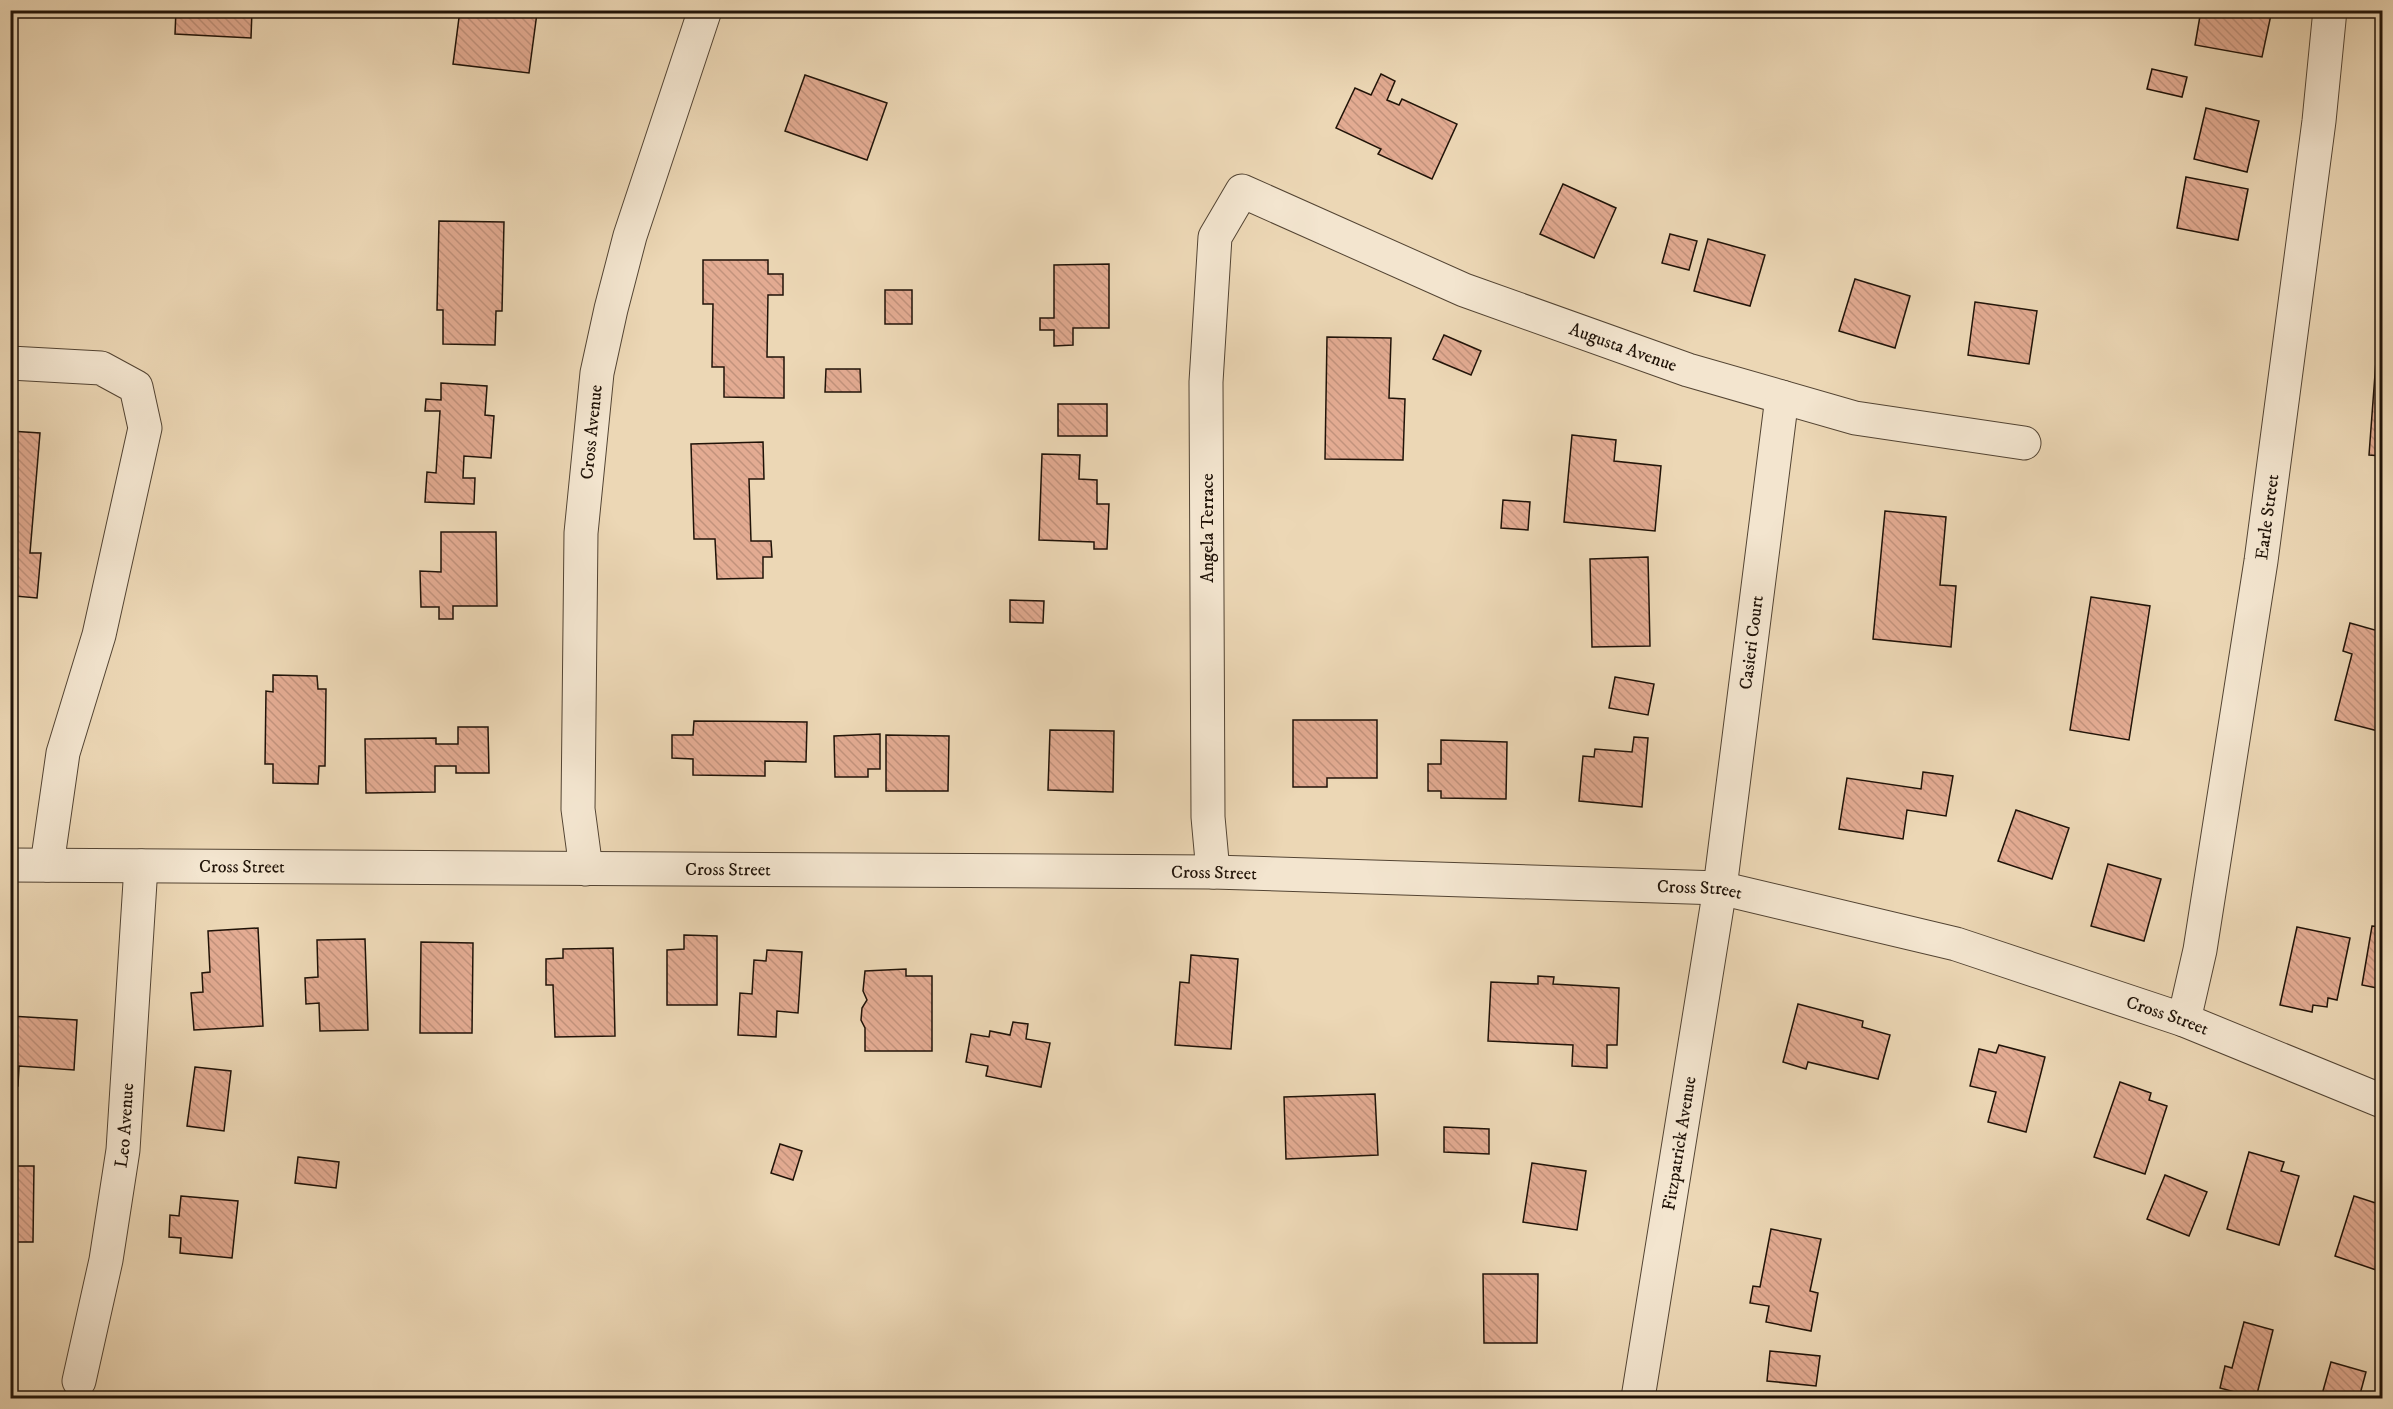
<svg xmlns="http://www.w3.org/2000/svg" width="2393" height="1409" font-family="'IM FELL DW Pica',serif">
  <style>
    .building { fill: url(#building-back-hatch); stroke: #201308; stroke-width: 1.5 }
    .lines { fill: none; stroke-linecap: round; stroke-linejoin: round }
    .minor-casing { stroke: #534433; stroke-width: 35 }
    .minor { stroke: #f3e5cf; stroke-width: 33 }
    .labels { text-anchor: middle; stroke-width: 6; stroke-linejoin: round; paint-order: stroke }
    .street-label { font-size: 18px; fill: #201308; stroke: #f3e5cf }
  </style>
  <defs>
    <pattern id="building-back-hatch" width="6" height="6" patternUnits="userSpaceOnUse" patternTransform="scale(1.5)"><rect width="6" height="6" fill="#e3ab92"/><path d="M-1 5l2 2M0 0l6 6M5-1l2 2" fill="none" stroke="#c2927c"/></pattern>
  </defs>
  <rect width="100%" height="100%" fill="#ecd7b5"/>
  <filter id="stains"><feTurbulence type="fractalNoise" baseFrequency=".00333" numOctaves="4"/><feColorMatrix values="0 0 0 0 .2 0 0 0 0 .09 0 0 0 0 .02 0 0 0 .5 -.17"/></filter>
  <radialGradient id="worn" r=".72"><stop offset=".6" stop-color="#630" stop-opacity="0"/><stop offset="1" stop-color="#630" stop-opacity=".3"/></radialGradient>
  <!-- building -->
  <g class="building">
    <polygon points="176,10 252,10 251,38 175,34"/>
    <polygon points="460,10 515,10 537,13 529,73 453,64"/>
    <polygon points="2187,10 2272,10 2262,57 2195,45 2200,16 2187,13"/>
    <polygon points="2152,69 2187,77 2182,97 2147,89"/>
    <polygon points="1381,74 1395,81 1387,100 1399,105 1402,99 1457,124 1432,179 1378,154 1381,149 1336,128 1355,88 1371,95"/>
    <polygon points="805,75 887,103 867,160 785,131"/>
    <polygon points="2206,108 2259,121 2247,172 2194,159"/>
    <polygon points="2186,177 2248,189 2238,240 2177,228"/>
    <polygon points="1563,184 1616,208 1594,258 1540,234"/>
    <polygon points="439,221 504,222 502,311 496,311 495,345 443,344 443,310 437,310"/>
    <polygon points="1670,234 1697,241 1689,270 1662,263"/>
    <polygon points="1708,239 1765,255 1750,306 1694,291"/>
    <polygon points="703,260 768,260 768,274 783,274 783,295 768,295 767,357 784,357 784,398 724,397 724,367 712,367 713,304 703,304"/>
    <polygon points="1109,264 1109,328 1073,328 1073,345 1054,346 1054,330 1040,330 1040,318 1054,318 1054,265"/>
    <polygon points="1855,279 1910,296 1895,348 1839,331"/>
    <rect x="885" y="290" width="27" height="34"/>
    <polygon points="1975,302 2037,311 2029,364 1968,355"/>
    <polygon points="2378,334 2382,335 2382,456 2369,455"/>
    <polygon points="1444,335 1481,351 1471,375 1433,359"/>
    <polygon points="1327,337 1391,338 1389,398 1405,399 1403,460 1325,459"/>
    <polygon points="826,369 860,369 861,392 825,392"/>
    <polygon points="441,383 487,386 485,415 494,416 491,458 464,456 463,478 475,478 474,504 425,502 427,472 436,473 440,411 425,411 426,399 441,400"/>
    <rect x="1058" y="404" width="49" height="32"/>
    <polygon points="10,431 40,433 30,553 41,553 37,598 15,596 12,642"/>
    <polygon points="1572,435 1616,440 1614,461 1661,466 1655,531 1564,522"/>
    <polygon points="763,442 764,479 749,479 751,541 771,541 772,557 763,557 763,578 717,579 715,539 694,539 691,444"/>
    <polygon points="1042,454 1080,455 1079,479 1097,480 1097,504 1109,504 1107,549 1094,549 1094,542 1039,540"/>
    <polygon points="1503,500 1530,502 1528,530 1501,528"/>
    <polygon points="1885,511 1946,517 1940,585 1956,586 1951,647 1873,639"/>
    <polygon points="441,532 496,532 497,606 453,606 453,619 439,619 439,607 421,607 420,571 441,572"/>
    <polygon points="1648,557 1650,646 1592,647 1590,559"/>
    <polygon points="2091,597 2150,606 2129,740 2070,730"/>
    <polygon points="1010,600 1044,601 1043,623 1010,622"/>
    <polygon points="2350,623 2382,632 2382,732 2335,720 2352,654 2343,651"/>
    <polygon points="273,675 317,676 318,689 326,689 325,766 319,766 318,784 273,783 273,764 265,764 266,691 273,692"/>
    <polygon points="1615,677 1654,684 1648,715 1609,708"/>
    <polygon points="1293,720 1377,720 1377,778 1327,778 1327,787 1293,787"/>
    <polygon points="694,721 807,722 806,762 765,761 765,776 693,775 693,759 672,758 672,735 693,735"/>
    <polygon points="458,727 488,727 489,773 456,773 456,766 435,766 435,792 366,793 365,739 436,738 436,744 458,744"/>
    <polygon points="1050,730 1114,731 1113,792 1048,790"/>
    <polygon points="880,734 880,769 868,769 868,777 835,777 834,736"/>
    <polygon points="886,735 949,736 948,791 886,791"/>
    <polygon points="1634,737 1648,738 1642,807 1579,801 1583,756 1594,757 1595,749 1632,752"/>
    <polygon points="1441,740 1507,742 1506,799 1441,798 1441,791 1428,791 1428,764 1441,764"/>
    <polygon points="1923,772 1953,776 1946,816 1907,810 1903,839 1839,829 1847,778 1921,789"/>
    <polygon points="2016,810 2069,828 2052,879 1998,861"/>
    <polygon points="2108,864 2161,879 2144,941 2091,926"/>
    <polygon points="2372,926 2382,927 2382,989 2362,985"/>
    <polygon points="2297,927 2350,938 2337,1000 2328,998 2327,1007 2313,1005 2312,1012 2280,1005"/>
    <polygon points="258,928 263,1026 194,1030 191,993 203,992 202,973 210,972 208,931"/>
    <polygon points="684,935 717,936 717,1005 667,1005 667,950 684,949"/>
    <polygon points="365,939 368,1030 320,1031 319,1003 306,1004 305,978 318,977 317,940"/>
    <polygon points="421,942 473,943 472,1033 420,1033"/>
    <polygon points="613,948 615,1036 555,1037 553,985 546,985 546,959 563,958 563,949"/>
    <polygon points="767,950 802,952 798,1013 777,1011 776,1037 738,1035 740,993 752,994 754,960 766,961"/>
    <polygon points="1191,955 1238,959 1231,1049 1175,1045 1180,982 1189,983"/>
    <polygon points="906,969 906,976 932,976 932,1051 865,1051 865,1028 861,1020 862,1008 867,1000 863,991 865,971"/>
    <polygon points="1538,976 1554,977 1553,984 1619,988 1617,1045 1607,1045 1607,1068 1572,1066 1573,1045 1488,1041 1491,982 1538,984"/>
    <polygon points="1798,1004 1863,1021 1862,1027 1890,1035 1878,1079 1808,1062 1806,1069 1783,1062"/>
    <polygon points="10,1016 77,1020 74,1070 19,1066 18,1086 10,1085"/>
    <polygon points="1013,1022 1028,1024 1026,1039 1050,1043 1041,1087 986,1076 988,1066 966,1062 971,1034 989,1037 990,1031 1010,1035"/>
    <polygon points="1999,1045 2045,1057 2026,1132 1988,1122 1996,1092 1970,1086 1979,1049 1996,1053"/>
    <polygon points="195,1067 231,1071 224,1131 187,1126"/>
    <polygon points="2120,1082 2151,1093 2149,1100 2167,1106 2145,1174 2094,1157"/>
    <polygon points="1375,1094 1378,1155 1286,1159 1284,1097"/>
    <polygon points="1444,1127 1489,1129 1489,1154 1444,1152"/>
    <polygon points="780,1144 802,1151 793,1180 771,1173"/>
    <polygon points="2249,1152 2284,1162 2281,1171 2299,1176 2279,1245 2227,1229"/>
    <polygon points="298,1157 339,1162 336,1188 295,1183"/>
    <polygon points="1532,1163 1586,1171 1577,1230 1523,1222"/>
    <polygon points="10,1166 34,1166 33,1242 10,1242"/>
    <polygon points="2165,1175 2207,1192 2189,1236 2147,1219"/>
    <polygon points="181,1196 238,1201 232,1258 180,1253 181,1238 169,1237 170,1215 179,1216"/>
    <polygon points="2354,1196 2382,1205 2382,1272 2335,1256"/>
    <polygon points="1771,1229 1821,1239 1810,1291 1818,1293 1811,1331 1766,1322 1769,1306 1750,1303 1753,1286 1760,1287"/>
    <polygon points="1483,1274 1538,1274 1537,1343 1484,1343"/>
    <polygon points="2244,1322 2273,1330 2256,1398 2234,1398 2235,1392 2220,1388 2225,1366 2232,1368"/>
    <polygon points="1770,1351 1820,1356 1816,1386 1767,1381"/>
    <polygon points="2331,1362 2366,1372 2359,1398 2321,1398"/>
    <polygon points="91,1392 91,1398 58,1398 58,1394"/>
  </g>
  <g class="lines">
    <!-- minor casing -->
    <g class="minor-casing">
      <g id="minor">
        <polyline points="10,363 101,368 136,387 145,428 99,635 63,753 47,865"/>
        <path id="s1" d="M10,865L1213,872L1720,888L1956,944L2184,1020L2382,1101"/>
        <path id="s2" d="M586,869L578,809L581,533L597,373L611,309L630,236L705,10"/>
        <path id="s3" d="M1213,872L1208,817L1206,382L1215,237L1242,191L1464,290L1688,370L1855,418L2024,443"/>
        <path id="s4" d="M2184,1020L2200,950L2261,561L2319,121L2330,10"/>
        <path id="s5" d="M79,1381L106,1260L123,1150L141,866"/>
        <path id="s6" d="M1638,1398L1720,888L1782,397"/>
      </g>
    </g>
    <!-- minor -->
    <use href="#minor" class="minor"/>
  </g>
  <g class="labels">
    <!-- street labels -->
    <g class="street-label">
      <text dy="6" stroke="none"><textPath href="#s3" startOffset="1101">Augusta Avenue</textPath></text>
      <text dy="6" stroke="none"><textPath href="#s2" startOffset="438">Cross Avenue</textPath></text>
      <text dy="6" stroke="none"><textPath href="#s4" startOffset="510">Earle Street</textPath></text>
      <text transform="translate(1207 528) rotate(-90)" y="6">Angela Terrace</text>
      <text dy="6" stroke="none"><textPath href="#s6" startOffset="764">Casieri Court</textPath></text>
      <text dy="6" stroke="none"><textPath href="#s1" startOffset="232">Cross Street</textPath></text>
      <text dy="6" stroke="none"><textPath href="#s1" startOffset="718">Cross Street</textPath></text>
      <text dy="6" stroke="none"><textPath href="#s1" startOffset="1204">Cross Street</textPath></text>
      <text dy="6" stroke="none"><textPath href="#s1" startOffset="1690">Cross Street</textPath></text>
      <text dy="6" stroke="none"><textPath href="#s1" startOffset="2176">Cross Street</textPath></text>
      <text dy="6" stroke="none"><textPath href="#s5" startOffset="260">Leo Avenue</textPath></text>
      <text dy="6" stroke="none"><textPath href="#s6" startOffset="258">Fitzpatrick Avenue</textPath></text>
    </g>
  </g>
  <!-- margin -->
  <rect width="2393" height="1409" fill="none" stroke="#ecd7b5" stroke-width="36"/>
  <rect x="12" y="12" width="2369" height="1385" fill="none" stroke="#201308" stroke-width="3"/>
  <rect x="18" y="18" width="2357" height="1373" fill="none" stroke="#201308" stroke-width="1.5"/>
  <rect width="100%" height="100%" filter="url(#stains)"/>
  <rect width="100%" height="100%" fill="url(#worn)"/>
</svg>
